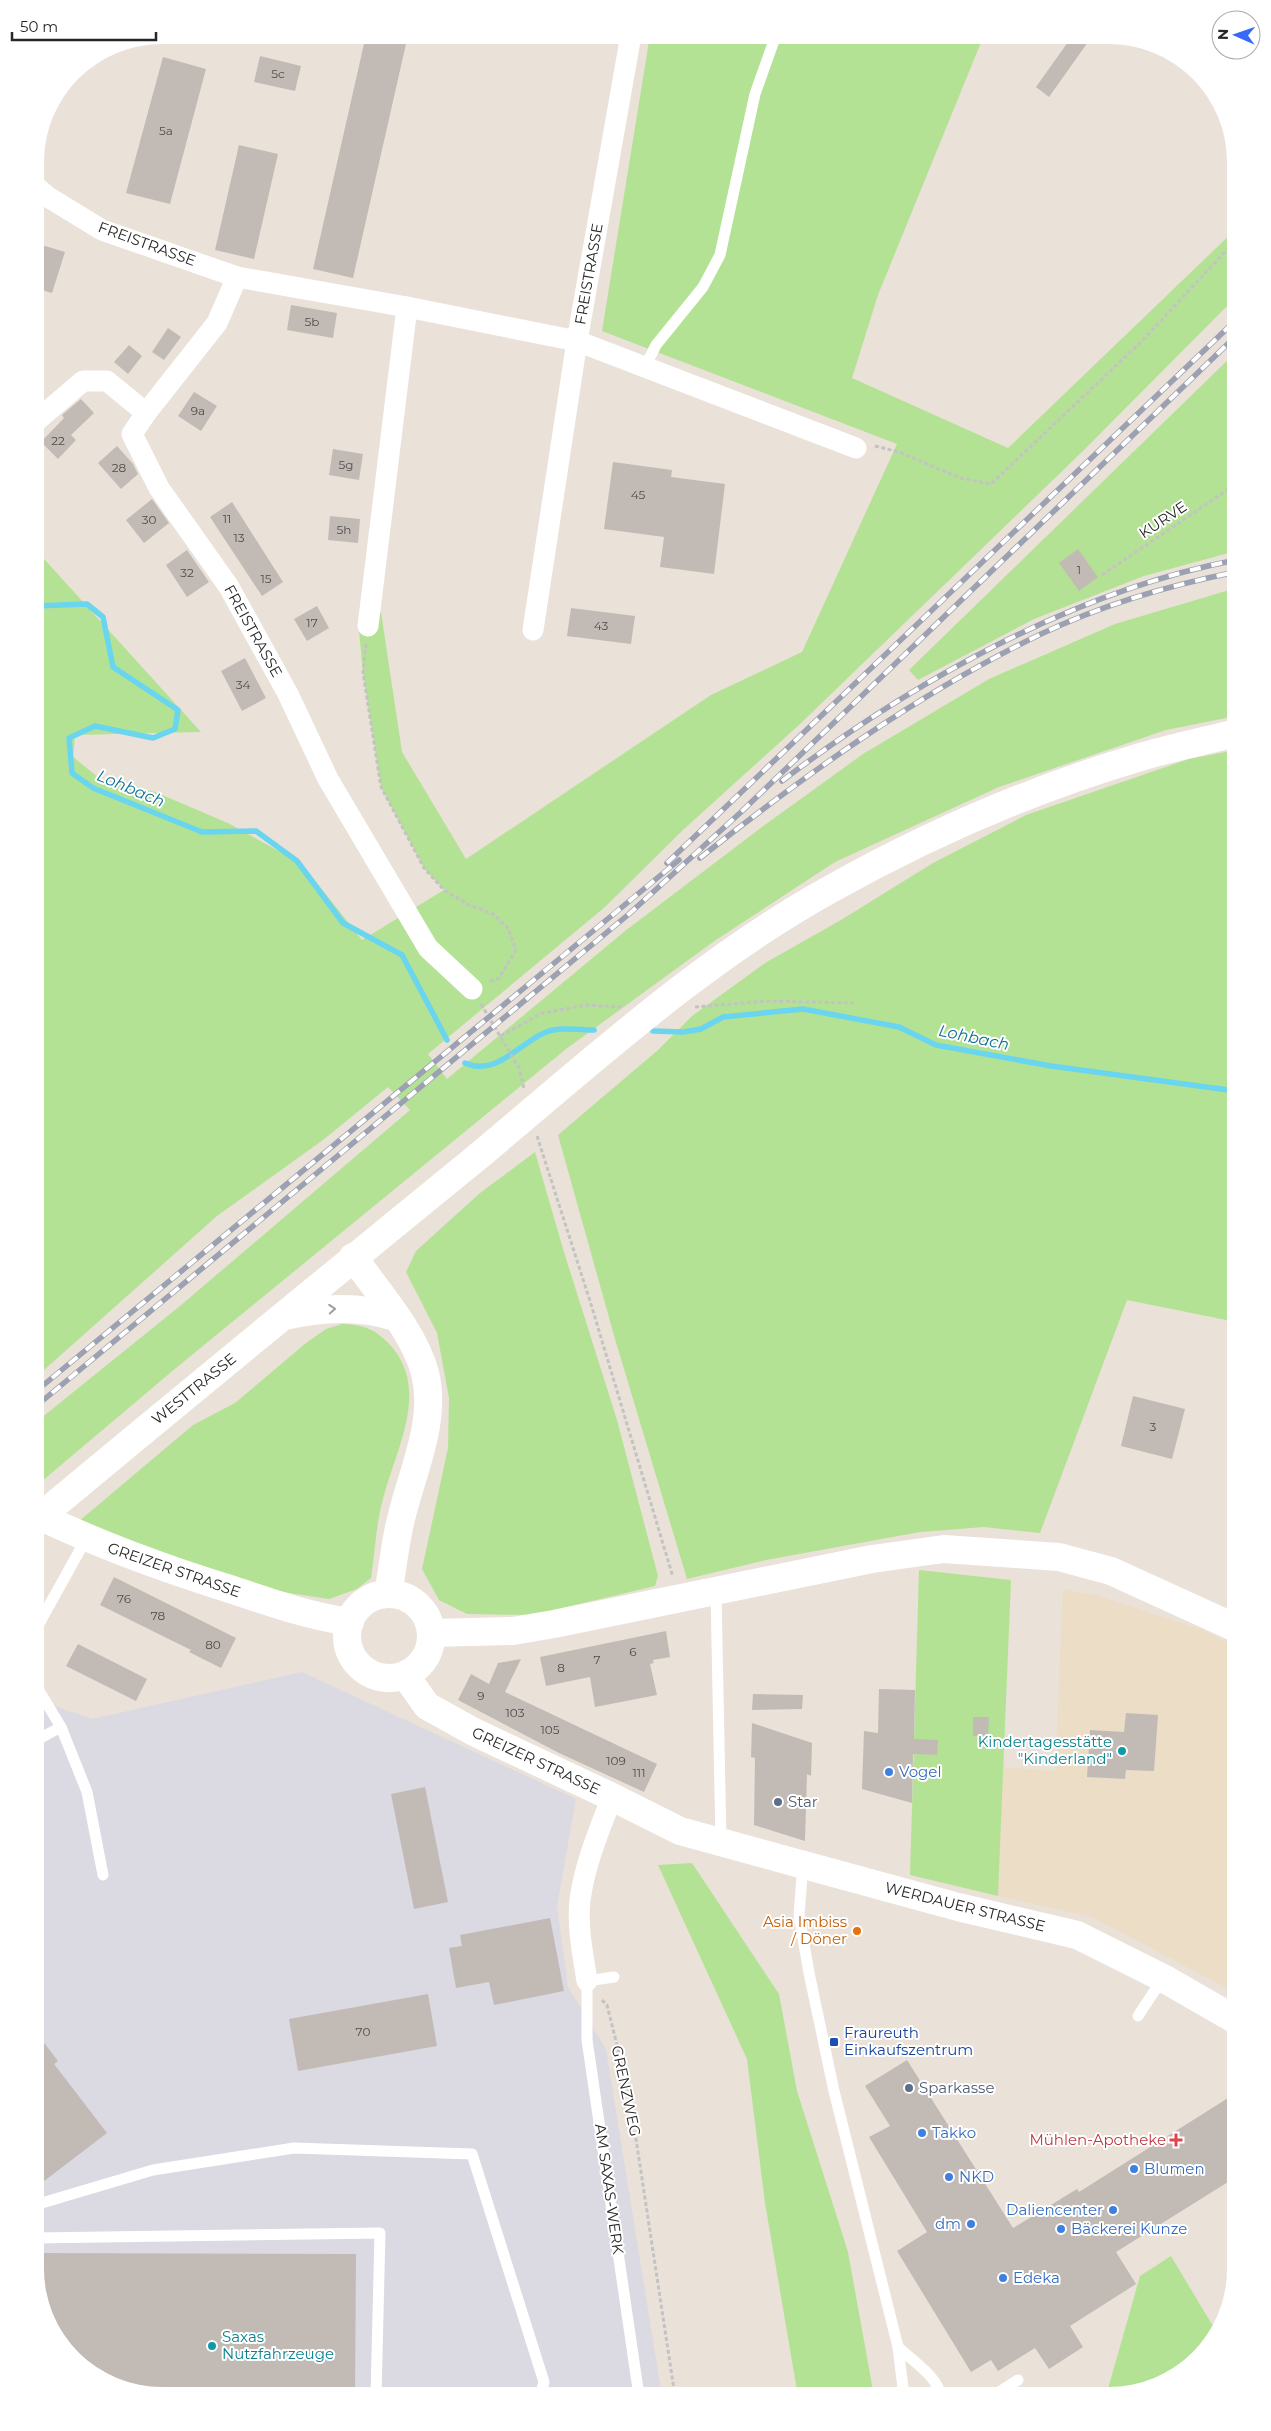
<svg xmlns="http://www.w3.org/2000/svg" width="1271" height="2431" font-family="Montserrat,sans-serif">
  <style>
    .industrial { fill: #dbd9e2 }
    .education { fill: #ecddc7 }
    .green { fill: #b4e294 }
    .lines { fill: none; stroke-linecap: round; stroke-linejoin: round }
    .stream { stroke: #6ad5ee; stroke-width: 5.5 }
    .building { fill: #c2bbb5 }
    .path { stroke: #c3c3c3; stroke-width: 3; stroke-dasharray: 4 2.5; stroke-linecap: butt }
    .lane { stroke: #fff; stroke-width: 11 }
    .street { stroke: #fff; stroke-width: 21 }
    .secondary { stroke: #fff; stroke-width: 28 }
    .rail-casing { stroke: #9ba0b2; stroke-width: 5.5 }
    .rail { stroke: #fff; stroke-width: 4; stroke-dasharray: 11; stroke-linecap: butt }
    .oneway { stroke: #9e9e9e }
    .culture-dot { fill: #0f9aa8; stroke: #fff; stroke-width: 2 }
    .shop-dot { fill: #3f7fe0; stroke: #fff; stroke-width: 2 }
    .service-dot { fill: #5c6f8a; stroke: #fff; stroke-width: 2 }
    .food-dot { fill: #e8710a; stroke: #fff; stroke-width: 2 }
    .transit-dot { fill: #1a4fb4; stroke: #fff; stroke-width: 2 }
    .health-dot { fill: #e0444e; stroke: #fff; stroke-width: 2 }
    .labels { text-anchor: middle; stroke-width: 4; stroke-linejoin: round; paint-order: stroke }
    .number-label { font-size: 12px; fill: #4e4c4a }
    .street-label { font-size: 15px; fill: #272727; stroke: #fff }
    .culture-label { font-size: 15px; fill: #0d838f; stroke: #fff; text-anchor: end }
    .shop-label { font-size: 15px; fill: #366cbe; stroke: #fff; text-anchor: start }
    .service-label { font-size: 15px; fill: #4e5e75; stroke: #fff; text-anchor: start }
    .food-label { font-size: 15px; fill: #c56008; stroke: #fff; text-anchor: end }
    .transit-label { font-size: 15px; fill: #164399; stroke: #fff; text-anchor: start }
    .health-label { font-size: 15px; fill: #be3a42; stroke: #fff; text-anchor: end }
    .water-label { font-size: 16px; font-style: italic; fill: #0d7196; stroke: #fff }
  </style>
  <rect width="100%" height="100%" fill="#eae1d8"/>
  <!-- industrial -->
  <polygon class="industrial" points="302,1672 576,1799 557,1906 568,1987 606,2049 662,2396 154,2396 91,2374 45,2318 35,2269 35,1699 92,1719"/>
  <!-- education -->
  <polygon class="education" points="1063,1589 1098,1596 1203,1630 1236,1647 1236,1993 1092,1917 998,1896 1003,1767 1055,1771"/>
  <!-- green -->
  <g class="green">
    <polygon points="650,35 984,35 878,295 852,378 1008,448 1236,229 1236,297 1083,451 800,724 683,830 605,907 428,1054 447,1079 625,931 762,827 863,754 989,679 1115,624 1236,588 1236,716 1166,730 999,787 835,862 713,942 566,1049 176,1368 35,1487 35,1423 180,1306 410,1110 388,1087 323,1140 217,1216 35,1378 35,549 201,732 75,735 73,757 99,778 155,792 228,823 302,864 362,940 444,890 424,868 381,787 363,673 359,631 381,612 402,752 466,859 711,695 802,652 897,444 602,331"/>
    <polygon points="1236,352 1236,551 1144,576 1034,619 918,680 909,670"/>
    <polygon points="1236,750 1236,1322 1127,1300 1040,1533 984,1527 920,1532 766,1560 687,1579 615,1339 558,1135 658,1050 692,1016 765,963 841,920 933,863 1026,815 1189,759"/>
    <polygon points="535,1152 563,1249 617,1420 658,1576 655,1586 533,1615 467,1614 439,1600 422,1569 448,1448 449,1398 437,1333 406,1272 416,1251 480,1193"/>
    <path d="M342,1324C365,1325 376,1329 392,1347C430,1392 395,1451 383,1499C376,1524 375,1552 371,1578L357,1589L329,1599L275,1591L177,1562L78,1522L193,1425L235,1403L306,1343L326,1329Z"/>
    <polygon points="919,1570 1011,1580 998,1896 910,1875"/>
    <polygon points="692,1863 779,1994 797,2091 848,2252 874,2396 798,2396 765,2203 747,2059 658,1865"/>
    <polygon points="1171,2256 1217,2333 1215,2339 1158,2386 1106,2396 1140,2276"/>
  </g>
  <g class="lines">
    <!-- stream -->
    <g class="stream">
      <polyline points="35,604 36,606 87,604 103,617 113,667 178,710 175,729 153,738 95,726 69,738 72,773 93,788 202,832 256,831 297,861 343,923 402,955 447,1040"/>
      <polyline points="653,1031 683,1032 701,1029 723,1017 803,1009 899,1027 936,1045 1051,1066 1236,1091"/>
      <path d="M465,1063C495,1077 519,1044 544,1033C558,1026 579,1030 594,1030"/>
    </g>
  </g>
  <!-- building -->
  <g class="building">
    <polygon points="366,35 408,35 353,278 313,269"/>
    <polygon points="1073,35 1093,35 1049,97 1036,87"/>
    <polygon points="260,56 301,66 295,91 254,82"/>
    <polygon points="163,57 206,69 170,204 126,193"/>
    <polygon points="239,145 278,154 254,259 215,250"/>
    <polygon points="35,243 65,252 52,293 35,288"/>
    <polygon points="291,305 337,313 333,338 287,330"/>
    <polygon points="168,328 181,337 164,360 152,352"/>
    <polygon points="129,345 142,356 128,374 114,362"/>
    <polygon points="194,392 217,406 201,431 178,416"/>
    <polygon points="81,399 94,413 71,435 76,440 58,459 41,442 64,418 62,415"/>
    <polygon points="117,446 133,464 138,474 121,489 98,463"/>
    <polygon points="333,449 363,454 359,480 329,475"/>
    <polygon points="613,462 672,470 671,477 725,484 714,574 660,567 664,537 604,529"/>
    <polygon points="152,499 169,523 144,543 126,520"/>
    <polygon points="232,502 283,582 262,596 210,517"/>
    <polygon points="330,516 360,519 358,543 328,540"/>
    <polygon points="1078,549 1098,577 1079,591 1059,563"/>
    <polygon points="187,550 209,582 187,597 166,565"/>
    <polygon points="317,606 329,628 307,641 294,619"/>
    <polygon points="571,608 635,616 631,644 567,636"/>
    <polygon points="245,658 266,698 242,711 221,671"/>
    <polygon points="1133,1396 1185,1409 1172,1459 1121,1446"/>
    <polygon points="114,1577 236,1638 221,1668 189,1652 191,1650 100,1605"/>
    <polygon points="666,1631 670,1657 653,1660 654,1663 650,1664 657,1695 595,1707 590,1677 546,1686 540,1657"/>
    <polygon points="78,1644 147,1679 136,1701 66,1666"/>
    <polygon points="521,1659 505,1692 657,1764 644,1792 559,1753 458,1700 471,1674 489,1684 498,1663"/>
    <polygon points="879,1689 915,1690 914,1739 938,1740 937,1755 913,1754 912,1803 862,1789 864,1731 878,1733"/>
    <polygon points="753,1694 803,1695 802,1709 752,1710"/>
    <polygon points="1126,1713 1158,1715 1154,1771 1126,1770 1125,1779 1087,1777 1090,1730 1124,1732"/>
    <polygon points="973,1717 989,1717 988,1736 973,1736"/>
    <polygon points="752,1723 812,1743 811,1776 807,1774 805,1841 754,1825 755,1758 751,1757"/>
    <polygon points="425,1787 448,1902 414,1909 391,1794"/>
    <polygon points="550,1918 564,1991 494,2005 489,1982 456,1988 449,1948 462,1946 460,1935"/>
    <polygon points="428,1994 437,2046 298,2071 289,2019"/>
    <polygon points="35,2031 58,2061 54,2064 107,2133 35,2188"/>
    <polygon points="907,2060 1013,2228 1077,2189 1079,2192 1236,2093 1236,2177 1116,2252 1136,2284 1070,2326 1083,2347 1049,2369 1035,2348 998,2371 991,2360 971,2372 897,2251 927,2232 869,2137 890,2126 865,2086"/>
    <polygon points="35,2253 356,2254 355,2396 154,2396 91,2374 45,2318 35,2269"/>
  </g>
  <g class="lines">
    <!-- path -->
    <g class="path">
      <polyline points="875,446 899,452 960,478 991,484 1143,340 1236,240"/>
      <polyline points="1102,575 1236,484"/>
      <polyline points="366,644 363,673 381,787 424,868 444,890 469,905 493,914 508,928 516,950 499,978 488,982"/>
      <polyline points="481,1004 519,1068 524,1089"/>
      <polyline points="695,1007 766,1001 854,1003"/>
      <polyline points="501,1036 542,1013 587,1005 621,1007"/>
      <polyline points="537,1136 590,1301 673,1577"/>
      <polyline points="602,2000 607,2005 629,2093 675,2396"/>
    </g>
    <!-- lane -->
    <g class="lane">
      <polyline points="645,367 656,345 703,287 720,255 755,94 776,35"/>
      <polyline points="716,1592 721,1842"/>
      <polyline points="35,1631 86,1539"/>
      <polyline points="61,1727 87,1792 103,1875"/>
      <polyline points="35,1741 61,1727 35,1684"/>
      <polyline points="803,1864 799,1915 809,1973 834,2091 898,2347 904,2396"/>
      <polyline points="614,1977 587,1981 587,2040 639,2396"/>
      <polyline points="1138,2016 1163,1978"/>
      <polyline points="35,2205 153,2170 294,2148 472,2154 544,2382 540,2396"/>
      <polyline points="35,2238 380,2233 376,2396"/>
      <path d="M898,2347C913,2361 937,2376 941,2396"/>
      <polyline points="993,2396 1018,2380"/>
    </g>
    <!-- street -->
    <g class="street">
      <polyline points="35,186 48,197 102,230 237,277 407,307 577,341 631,35"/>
      <polyline points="237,277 217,323 146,413 132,434 159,488 229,587 288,694 328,779 428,948 472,989"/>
      <polyline points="35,422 83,381 107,381 146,413"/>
      <polyline points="368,626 407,307"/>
      <polyline points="533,630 577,341 856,448"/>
      <path d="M587,1981C583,1955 577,1927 580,1900C585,1863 599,1831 612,1797"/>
    </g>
    <!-- secondary -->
    <g class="secondary">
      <path d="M353,1257C378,1292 414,1332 425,1373C437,1420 413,1470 402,1515C395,1540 393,1568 388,1594"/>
      <path d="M284,1316C322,1308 357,1305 395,1317"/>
      <path d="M35,1514C99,1545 165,1569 233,1590C272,1603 309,1616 350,1622"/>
      <path d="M35,1521C181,1399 328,1279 475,1159C588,1065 699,962 829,890C929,834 1034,788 1144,756C1174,747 1205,741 1236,733"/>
      <circle cx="389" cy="1636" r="42"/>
      <polyline points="431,1633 513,1631 554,1624 872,1559 944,1549 1059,1557 1111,1571 1236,1628"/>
      <polyline points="405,1675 427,1706 474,1732 612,1797 680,1831 958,1907 1077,1935 1163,1978 1236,2020"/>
    </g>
    <!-- rail casing -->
    <g class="rail-casing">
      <g id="rail">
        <path d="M782,781C912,682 1074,591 1236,560"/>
        <path d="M700,858C806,774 919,693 1041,634C1102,605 1170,585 1236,572"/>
        <polyline points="667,863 1236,320"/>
        <polyline points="35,1392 679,860"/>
        <polyline points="35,1407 629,914 740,813 1236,336"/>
      </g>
    </g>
    <!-- rail -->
    <use href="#rail" class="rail"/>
  </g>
  <!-- one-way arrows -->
  <defs><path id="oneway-chevron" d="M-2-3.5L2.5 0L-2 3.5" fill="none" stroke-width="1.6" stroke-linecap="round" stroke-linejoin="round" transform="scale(1.25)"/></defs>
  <use class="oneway" href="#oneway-chevron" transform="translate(332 1309) rotate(-4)"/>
  <!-- markers -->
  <g class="culture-dot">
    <circle cx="1122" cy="1751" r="5"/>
    <circle cx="212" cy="2346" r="5"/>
  </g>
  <g class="shop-dot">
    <circle cx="889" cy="1772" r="5"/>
    <circle cx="922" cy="2133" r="5"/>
    <circle cx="1134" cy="2169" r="5"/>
    <circle cx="949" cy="2177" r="5"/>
    <circle cx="1113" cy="2210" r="5"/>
    <circle cx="971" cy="2224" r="5"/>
    <circle cx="1061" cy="2229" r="5"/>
    <circle cx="1003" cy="2278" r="5"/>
  </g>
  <g class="service-dot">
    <circle cx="778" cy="1802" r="5"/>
    <circle cx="909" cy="2088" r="5"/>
  </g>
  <circle class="food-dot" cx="857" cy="1931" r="5"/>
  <rect class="transit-dot" x="829" y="2037" width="10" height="10" rx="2.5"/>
  <path class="health-dot" d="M1173.5 2132.5h5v5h5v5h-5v5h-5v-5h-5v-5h5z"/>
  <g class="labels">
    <!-- number labels -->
    <g class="number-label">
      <text x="278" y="78">5c</text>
      <text x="166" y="135">5a</text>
      <text x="312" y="326">5b</text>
      <text x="198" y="415">9a</text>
      <text x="58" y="445">22</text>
      <text x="346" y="469">5g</text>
      <text x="119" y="472">28</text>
      <text x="638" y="499">45</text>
      <text x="227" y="523">11</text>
      <text x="149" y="524">30</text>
      <text x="344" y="534">5h</text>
      <text x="239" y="542">13</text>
      <text x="1079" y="574">1</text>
      <text x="187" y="577">32</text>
      <text x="266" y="583">15</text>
      <text x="312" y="627">17</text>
      <text x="601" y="630">43</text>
      <text x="243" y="689">34</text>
      <text x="1153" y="1431">3</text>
      <text x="124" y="1603">76</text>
      <text x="158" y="1620">78</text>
      <text x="213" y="1649">80</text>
      <text x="633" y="1656">6</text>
      <text x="597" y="1664">7</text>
      <text x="561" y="1672">8</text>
      <text x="481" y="1700">9</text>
      <text x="515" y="1717">103</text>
      <text x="550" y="1734">105</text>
      <text x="616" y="1765">109</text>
      <text x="639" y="1777">111</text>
      <text x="363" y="2036">70</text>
    </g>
    <!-- street labels -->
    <g class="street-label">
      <text transform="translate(147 244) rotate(20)" y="5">FREISTRASSE</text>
      <text transform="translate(589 274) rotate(-80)" y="5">FREISTRASSE</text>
      <text transform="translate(1163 520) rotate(-34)" y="5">KURVE</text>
      <text transform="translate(253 631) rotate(61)" y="5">FREISTRASSE</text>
      <text transform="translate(194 1389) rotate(-39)" y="5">WESTTRASSE</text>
      <text transform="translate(174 1570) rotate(19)" y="5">GREIZER STRASSE</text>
      <text transform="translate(536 1761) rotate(25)" y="5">GREIZER STRASSE</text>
      <text transform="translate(965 1907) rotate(14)" y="5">WERDAUER STRASSE</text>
      <text transform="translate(626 2091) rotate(78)" y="5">GRENZWEG</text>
      <text transform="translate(609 2189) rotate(82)" y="5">AM SAXAS-WERK</text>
    </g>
    <!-- culture labels -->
    <g class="culture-label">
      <text x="1112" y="1747">Kindertagesstätte<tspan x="1112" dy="17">"Kinderland"</tspan></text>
      <text x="222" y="2342" text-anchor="start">Saxas<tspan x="222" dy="17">Nutzfahrzeuge</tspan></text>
    </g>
    <!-- shop labels -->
    <g class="shop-label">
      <text x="899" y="1777">Vogel</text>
      <text x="932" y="2138">Takko</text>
      <text x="1144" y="2174">Blumen</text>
      <text x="959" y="2182">NKD</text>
      <text x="1103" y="2215" text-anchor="end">Daliencenter</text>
      <text x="961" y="2229" text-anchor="end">dm</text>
      <text x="1071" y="2234">Bäckerei Kunze</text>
      <text x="1013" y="2283">Edeka</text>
    </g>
    <!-- service labels -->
    <g class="service-label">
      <text x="788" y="1807">Star</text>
      <text x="919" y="2093">Sparkasse</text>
    </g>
    <!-- food labels -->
    <g class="food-label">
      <text x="847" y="1927">Asia Imbiss<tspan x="847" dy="17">/ Döner</tspan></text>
    </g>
    <!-- transit labels -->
    <g class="transit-label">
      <text x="844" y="2038">Fraureuth<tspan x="844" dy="17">Einkaufszentrum</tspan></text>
    </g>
    <!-- health labels -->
    <g class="health-label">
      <text x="1166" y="2145">Mühlen-Apotheke</text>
    </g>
    <!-- water labels -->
    <g class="water-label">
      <text transform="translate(131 788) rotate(23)" y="6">Lohbach</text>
      <text transform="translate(974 1037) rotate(12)" y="6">Lohbach</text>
    </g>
  </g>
  <!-- crop -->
  <path d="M0 0H1271V2431H0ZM162 44H1109A118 118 0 0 1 1227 162V2269A118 118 0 0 1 1109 2387H162A118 118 0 0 1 44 2269V162A118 118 0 0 1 162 44Z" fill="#fff" fill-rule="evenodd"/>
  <!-- north arrow -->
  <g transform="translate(1236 35) rotate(272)"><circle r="24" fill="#ffffff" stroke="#a9a9a9"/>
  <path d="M0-4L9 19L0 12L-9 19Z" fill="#3669fa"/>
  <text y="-8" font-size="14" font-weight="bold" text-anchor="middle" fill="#272727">N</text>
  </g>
  <!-- scale -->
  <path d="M12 32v8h144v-8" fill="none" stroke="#272727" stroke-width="2.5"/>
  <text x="20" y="32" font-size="15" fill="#272727" stroke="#ffffff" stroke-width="4" paint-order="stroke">50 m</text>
</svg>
